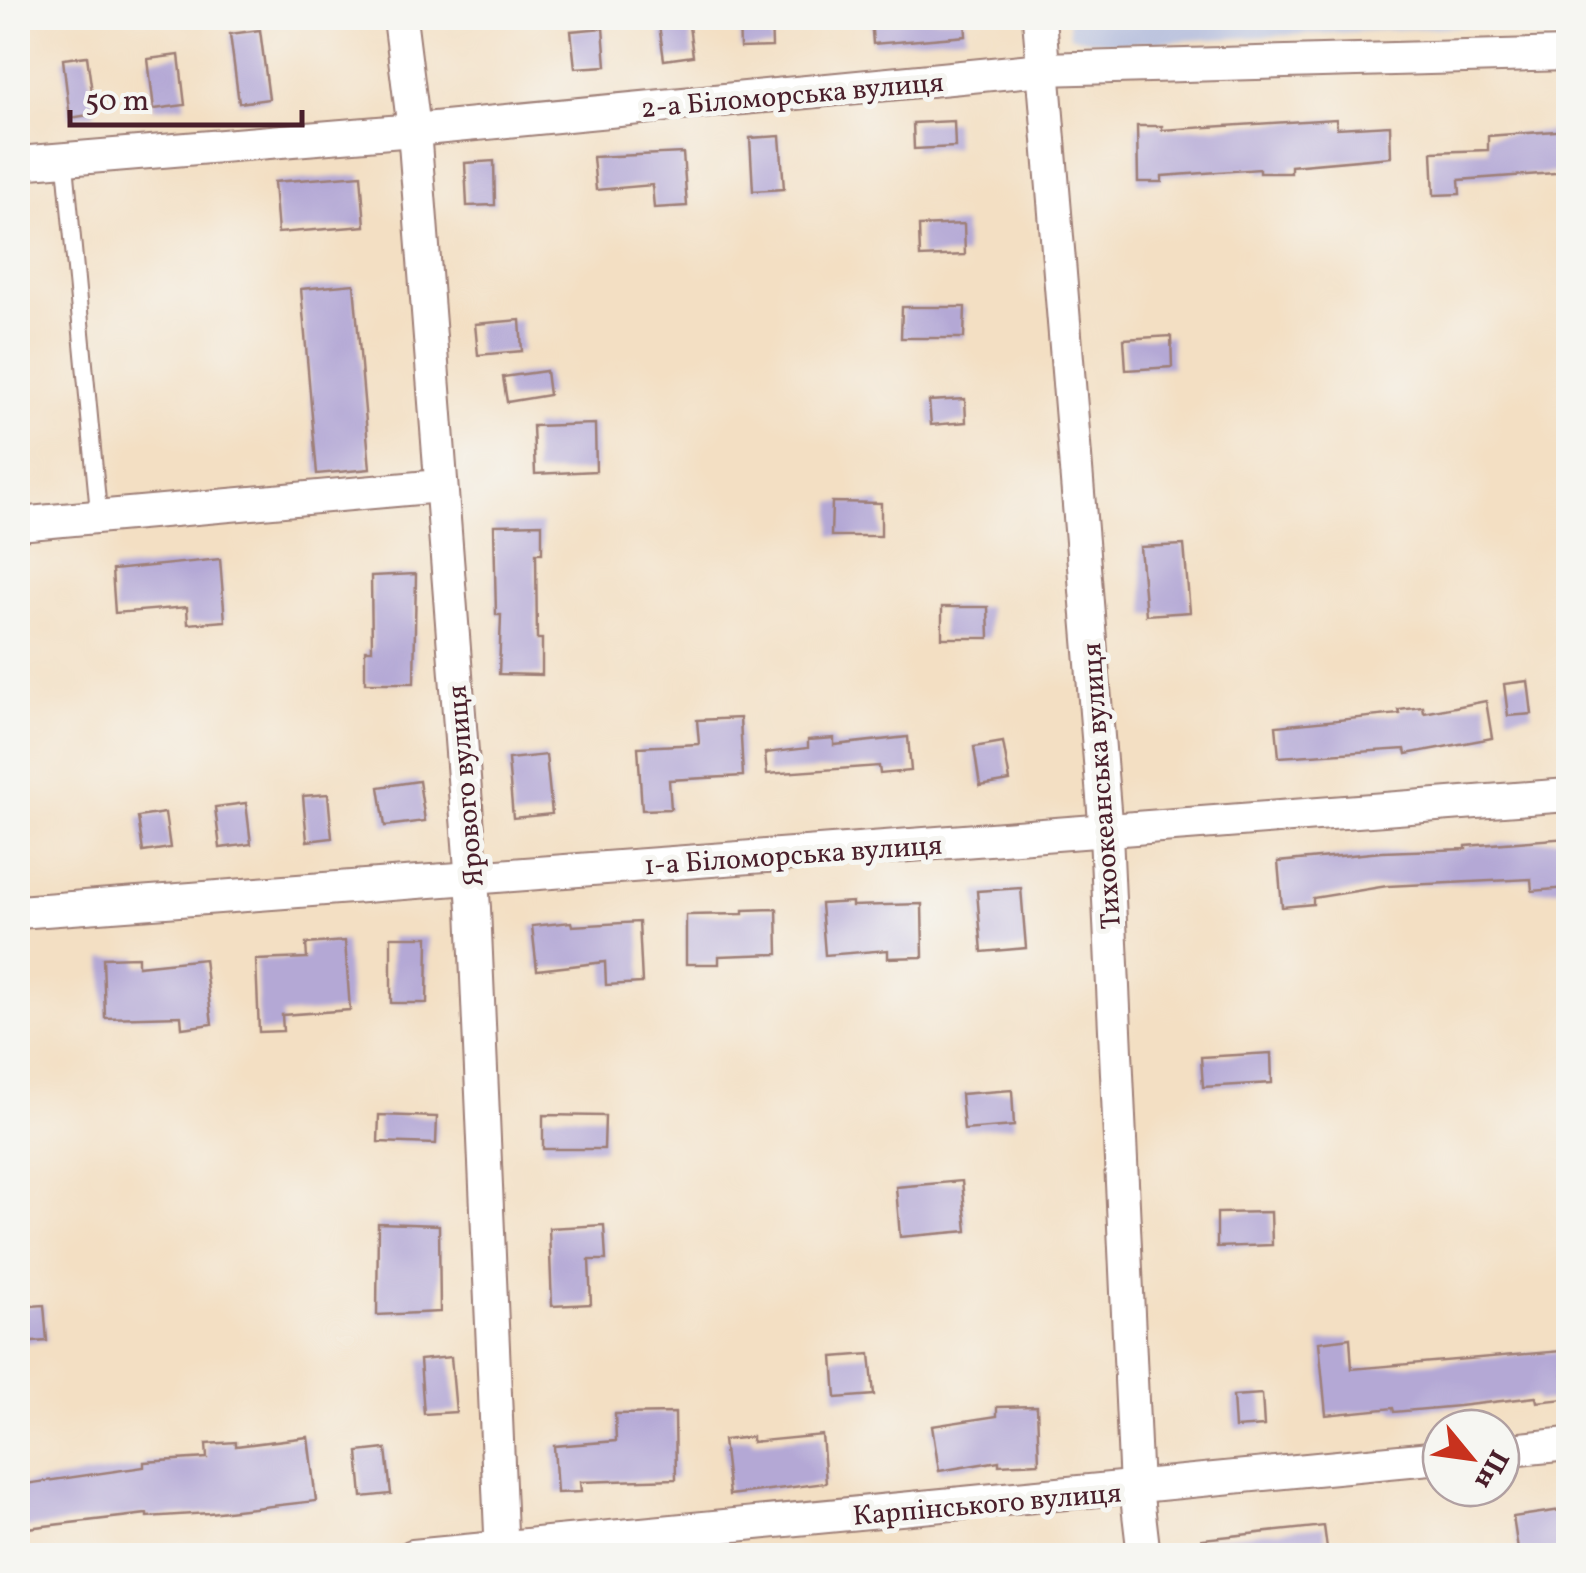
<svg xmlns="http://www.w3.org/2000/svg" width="1586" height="1573" font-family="Vollkorn,serif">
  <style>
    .industrial { fill: #bbc3de }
    .building { fill: #b4a8d5 }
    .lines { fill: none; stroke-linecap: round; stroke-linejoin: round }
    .lane-casing { stroke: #9e7f77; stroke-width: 19 }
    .street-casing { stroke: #9e7f77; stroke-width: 36 }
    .lane { stroke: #fff; stroke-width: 15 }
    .street { stroke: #fff; stroke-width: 32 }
    .labels { text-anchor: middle; stroke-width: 10; stroke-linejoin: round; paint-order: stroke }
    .street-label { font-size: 28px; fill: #4a1f2b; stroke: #f6f6f2 }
  </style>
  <rect width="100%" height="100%" fill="#f6f6f2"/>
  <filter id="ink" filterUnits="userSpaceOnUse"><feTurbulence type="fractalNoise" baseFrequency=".01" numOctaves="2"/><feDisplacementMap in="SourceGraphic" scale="20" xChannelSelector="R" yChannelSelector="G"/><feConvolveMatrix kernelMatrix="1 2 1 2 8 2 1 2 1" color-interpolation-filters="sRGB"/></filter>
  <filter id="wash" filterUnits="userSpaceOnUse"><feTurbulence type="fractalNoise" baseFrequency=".0048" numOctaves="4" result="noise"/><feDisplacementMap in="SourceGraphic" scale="40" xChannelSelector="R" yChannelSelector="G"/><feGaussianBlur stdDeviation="2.25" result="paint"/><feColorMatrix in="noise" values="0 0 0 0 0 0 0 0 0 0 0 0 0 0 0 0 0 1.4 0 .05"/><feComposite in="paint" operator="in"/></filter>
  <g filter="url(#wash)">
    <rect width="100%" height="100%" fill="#f3dfc3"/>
    <!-- industrial -->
    <polygon class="industrial" points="1068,18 1568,18 1568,21 1115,44 1070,36"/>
    <g id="blocks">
      <!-- building -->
      <g class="building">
        <polygon points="658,18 688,18 693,56 664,60"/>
        <polygon points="739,18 771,18 772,47 740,48"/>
        <polygon points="871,18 965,18 966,36 873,44"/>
        <polygon points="603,28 606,66 575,68 571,31"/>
        <polygon points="260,30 269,99 239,103 230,34"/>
        <polygon points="179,55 185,105 154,109 148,59"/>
        <polygon points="87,56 95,114 70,118 63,59"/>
        <polygon points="1336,119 1337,128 1390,125 1391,157 1291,166 1291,173 1260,173 1260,169 1162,176 1162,182 1138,182 1137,126 1162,126 1162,130"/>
        <polygon points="954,121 955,147 914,149 913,123"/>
        <polygon points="1568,130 1568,172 1459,180 1460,194 1434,195 1432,152 1488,150 1488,136"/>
        <polygon points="780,136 784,189 753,191 750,138"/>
        <polygon points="683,153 687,206 654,208 652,185 596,190 593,157"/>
        <polygon points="494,161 495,205 467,206 465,163"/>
        <polygon points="361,175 365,226 278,233 274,182"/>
        <polygon points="964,224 965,255 920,257 919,226"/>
        <polygon points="354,284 370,469 317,474 301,289"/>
        <polygon points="902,307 965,307 964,338 901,338"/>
        <polygon points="520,320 522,351 478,355 475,324"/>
        <polygon points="1171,336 1172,367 1126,370 1124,339"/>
        <polygon points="546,371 549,395 507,402 503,377"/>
        <polygon points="965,399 966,422 931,425 929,401"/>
        <polygon points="595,424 596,471 535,474 533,426"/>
        <polygon points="832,502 881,503 881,536 831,536"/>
        <polygon points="542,524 542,553 536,553 537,639 542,639 542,675 499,674 501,615 496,615 494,525"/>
        <polygon points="1184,545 1190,612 1146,615 1140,547"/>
        <polygon points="220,559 225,621 188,624 187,607 115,613 112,570"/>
        <polygon points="416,574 414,683 365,683 365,650 372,650 371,576"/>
        <polygon points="942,607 988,607 989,638 942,638"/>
        <polygon points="1528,681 1532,714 1508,716 1504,684"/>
        <polygon points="1486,701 1492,738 1406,754 1405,749 1279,757 1276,726 1400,714 1399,710 1423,707 1424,713"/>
        <polygon points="740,718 743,776 669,780 671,809 642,810 638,747 699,744 697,720"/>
        <polygon points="908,737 911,771 880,774 879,766 767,774 765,753 808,748 808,740 834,738 834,745"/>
        <polygon points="1003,742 1010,781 980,786 974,747"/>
        <polygon points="546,755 552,814 513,818 508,759"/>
        <polygon points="419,781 425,821 385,826 379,787"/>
        <polygon points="328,794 332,838 307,841 303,796"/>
        <polygon points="246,803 251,844 220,848 215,807"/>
        <polygon points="165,813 170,848 143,852 138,817"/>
        <polygon points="1568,838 1568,888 1532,891 1531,879 1387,886 1313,898 1313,904 1282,907 1278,862 1382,852 1466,849 1466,846"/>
        <polygon points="1021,888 1026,948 982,952 977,891"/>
        <polygon points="852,902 852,906 922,904 923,957 888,958 888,950 825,955 821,904"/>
        <polygon points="777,909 778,954 719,956 719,964 686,964 686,915 743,914 743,910"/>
        <polygon points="571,922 572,926 639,922 642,983 606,985 605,962 537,970 532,926"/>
        <polygon points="391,937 428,937 427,1003 391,1003"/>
        <polygon points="345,941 350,1010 282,1015 283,1031 259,1032 256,960 307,958 306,944"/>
        <polygon points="138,957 138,966 204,959 212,1024 182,1028 181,1016 105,1018 103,958"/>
        <polygon points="1271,1053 1272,1083 1203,1087 1201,1057"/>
        <polygon points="1012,1090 1014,1126 964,1130 961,1094"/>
        <polygon points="379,1115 437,1117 436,1144 378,1142"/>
        <polygon points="543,1115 605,1116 604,1149 543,1149"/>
        <polygon points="962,1181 967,1231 900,1237 896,1187"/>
        <polygon points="1271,1212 1272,1245 1217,1247 1217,1213"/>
        <polygon points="378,1223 439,1225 440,1312 377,1315"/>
        <polygon points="604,1225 606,1260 589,1260 591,1304 552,1306 549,1228"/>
        <polygon points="44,1305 47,1341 18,1343 18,1307"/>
        <polygon points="1350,1338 1352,1369 1561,1351 1565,1399 1537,1402 1536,1397 1459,1406 1394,1412 1393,1408 1326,1415 1319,1342"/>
        <polygon points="870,1354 874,1395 836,1398 833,1357"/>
        <polygon points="451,1357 456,1412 424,1414 420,1360"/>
        <polygon points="1262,1394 1264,1426 1235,1428 1233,1396"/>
        <polygon points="1037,1406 1039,1463 999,1465 999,1461 939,1471 932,1426 997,1416 997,1407"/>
        <polygon points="675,1413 676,1479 580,1482 581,1492 557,1493 554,1446 616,1441 615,1414"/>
        <polygon points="822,1435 826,1483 729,1495 723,1440 752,1437 752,1442"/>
        <polygon points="308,1437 316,1501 209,1513 147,1517 147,1514 18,1529 18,1485 144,1467 144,1462 207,1458 206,1444 236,1442 236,1446"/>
        <polygon points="386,1449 391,1494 362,1497 358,1452"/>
        <polygon points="1568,1509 1568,1549 1546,1553 1546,1556 1519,1556 1513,1517"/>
        <polygon points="1324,1526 1328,1556 1203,1556 1202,1539"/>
      </g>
    </g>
  </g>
  <g filter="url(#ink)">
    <use href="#blocks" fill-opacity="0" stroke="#9e7f77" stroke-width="2.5"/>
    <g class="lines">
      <!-- lane casing -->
      <g class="lane-casing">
        <polyline id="lane" points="65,159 99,517"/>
      </g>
      <!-- street casing -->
      <g class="street-casing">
        <g id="street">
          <polyline points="400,18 414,130 474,908 502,1556"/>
          <polyline points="1039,18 1106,834 1136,1488 1144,1556"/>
          <polyline points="18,163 414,130 1043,69 1568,54"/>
          <polyline points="18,524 440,486"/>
          <path d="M18,912C534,870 1052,838 1568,795"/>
          <polyline points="1501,1451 1568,1444"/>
          <polyline points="413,1556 1441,1457"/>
        </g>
      </g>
      <!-- lane -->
      <use href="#lane" class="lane"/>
      <!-- street -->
      <use href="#street" class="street"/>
    </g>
  </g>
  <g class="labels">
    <!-- street labels -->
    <g class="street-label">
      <text transform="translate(792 94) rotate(-5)" y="10">2-а Біломорська вулиця</text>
      <text transform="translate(464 786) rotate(-95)" y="10">Ярового вулиця</text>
      <text transform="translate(1100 786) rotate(-94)" y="10">Тихоокеанська вулиця</text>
      <text transform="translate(793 854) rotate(-4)" y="10">1-а Біломорська вулиця</text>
      <text transform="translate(987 1503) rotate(-5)" y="10">Карпінського вулиця</text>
    </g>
  </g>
  <!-- margin -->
  <rect width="1586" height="1573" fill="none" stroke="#f6f6f2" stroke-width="60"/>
  <!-- north arrow -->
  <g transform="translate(1471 1458) rotate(119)"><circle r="48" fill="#f6f6f2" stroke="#b1a0a2" stroke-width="2.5"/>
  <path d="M0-8L18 38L0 25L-18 38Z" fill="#c8321e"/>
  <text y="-15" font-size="28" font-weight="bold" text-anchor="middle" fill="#4a1f2b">Пн</text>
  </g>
  <!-- scale -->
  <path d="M70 110v15h232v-15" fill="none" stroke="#4a1f2b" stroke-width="5"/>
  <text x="85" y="110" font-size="30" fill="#4a1f2b" stroke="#f6f6f2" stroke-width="8" paint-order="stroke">50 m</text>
</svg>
